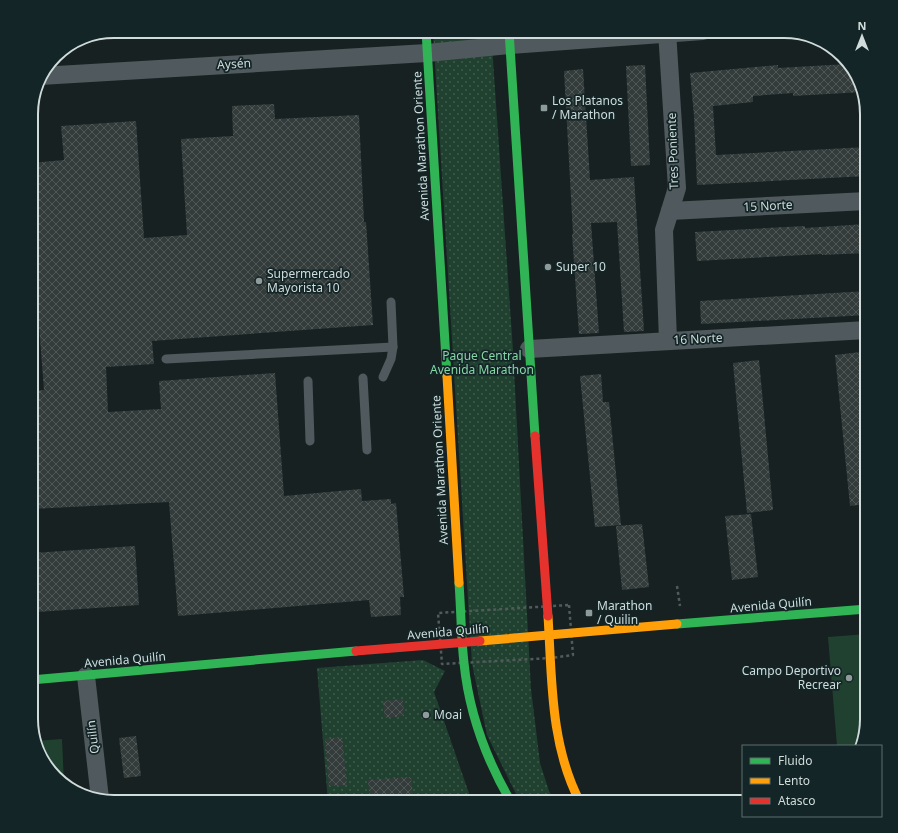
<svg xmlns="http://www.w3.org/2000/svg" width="898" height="833" font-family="'Noto Sans',sans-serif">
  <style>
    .park { fill: url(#park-dots) }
    .pitch { fill: #20412f }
    .building { fill: url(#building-cross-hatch) }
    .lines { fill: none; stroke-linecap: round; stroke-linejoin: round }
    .path { stroke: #525a5c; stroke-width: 2.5; stroke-dasharray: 3 3; stroke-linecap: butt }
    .lane { stroke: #50595d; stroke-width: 9 }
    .street { stroke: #50595d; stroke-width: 18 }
    .fast { stroke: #30b455; stroke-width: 9 }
    .slow { stroke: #ff9f0a; stroke-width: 9 }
    .jam { stroke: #e5322d; stroke-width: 9 }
    .poi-dot { fill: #8f9a9b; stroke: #132526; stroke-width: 1.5 }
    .labels { text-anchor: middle; stroke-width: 3.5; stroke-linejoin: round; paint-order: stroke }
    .street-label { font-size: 12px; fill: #d0dbdc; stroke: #132526 }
    .poi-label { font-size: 12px; fill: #d0dbdc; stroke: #132526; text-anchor: start }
    .park-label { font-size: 12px; fill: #86d6a6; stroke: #132526 }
    .rim { fill: none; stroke: #d0dbdc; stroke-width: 2 }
  </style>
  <defs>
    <pattern id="park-dots" width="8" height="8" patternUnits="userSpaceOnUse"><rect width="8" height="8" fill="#20412f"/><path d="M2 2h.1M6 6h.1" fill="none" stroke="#3f5c4d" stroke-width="1.8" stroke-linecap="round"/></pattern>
    <pattern id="building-cross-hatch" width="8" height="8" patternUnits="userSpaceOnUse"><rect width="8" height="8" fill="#333c3b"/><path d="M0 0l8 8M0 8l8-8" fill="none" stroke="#505857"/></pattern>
  </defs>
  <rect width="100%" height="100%" fill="#172122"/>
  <!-- park -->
  <g class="park">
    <polygon points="433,31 491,31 513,351 531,689 540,763 549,791 555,802 520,802 487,735 472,664"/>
    <polygon points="423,660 445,671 434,692 472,802 328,802 317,668"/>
  </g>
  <!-- pitch -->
  <g class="pitch">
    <polygon points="867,634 867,719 862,746 837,746 828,637"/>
    <path d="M62,739L64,784C50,774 39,757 35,741Z"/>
  </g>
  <!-- building -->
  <g class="building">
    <polygon points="848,64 861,82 863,92 793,96 793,93 753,96 753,102 713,106 716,155 867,147 867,176 697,185 694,116 690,73 778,65 778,68"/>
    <polygon points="645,65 650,165 631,166 626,66"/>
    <polygon points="583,69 590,180 634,177 644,331 624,332 617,222 591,223 599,333 579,334 572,234 573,234 564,71"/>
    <polygon points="274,104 275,119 359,115 364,222 366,222 373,325 152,341 154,364 106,367 108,412 161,409 159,381 275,373 284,496 361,489 362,501 391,499 391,504 396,503 404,597 400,597 401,615 371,617 369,600 178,616 169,502 32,509 31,486 31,391 44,390 31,221 31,163 64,160 61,126 136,121 144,238 187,235 181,139 233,136 232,106"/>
    <polygon points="866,224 867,253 822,255 822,254 697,261 695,232 805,226 805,228"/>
    <polygon points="867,291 867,315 701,324 700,301"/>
    <polygon points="861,352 867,408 867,504 850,506 835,355"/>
    <polygon points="759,360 773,510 747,513 733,363"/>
    <polygon points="601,374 603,402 609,402 621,525 595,527 580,376"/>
    <polygon points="751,514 758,577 732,580 725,516"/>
    <polygon points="642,524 649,587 622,590 616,526"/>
    <polygon points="135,546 139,605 37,612 33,553"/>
    <polygon points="403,699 404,716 385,718 383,701"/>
    <polygon points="136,736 141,776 124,778 119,738"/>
    <polygon points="342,737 347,785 329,786 325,739"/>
    <polygon points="411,777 413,798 370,801 368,780"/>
  </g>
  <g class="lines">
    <!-- path -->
    <g class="path">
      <polyline points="398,31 399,39"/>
      <polyline points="677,586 680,606"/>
      <polygon points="569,605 573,655 551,658 442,664 438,613"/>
    </g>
    <!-- lane -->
    <g class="lane">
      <polyline points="166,359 393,347"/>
      <polyline points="383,377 391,359 393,347 391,302"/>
      <polyline points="363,378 367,450"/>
      <polyline points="308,381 310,441"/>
    </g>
    <!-- street -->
    <g class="street">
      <polyline points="667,31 677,188 664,230 668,341"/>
      <polyline points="40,76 427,53 510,45 703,31"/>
      <polyline points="670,211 867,201"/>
      <polyline points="529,349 867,330"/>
      <polyline points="86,676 100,799"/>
    </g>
    <!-- fast -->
    <g class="fast">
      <polyline points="426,31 447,376"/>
      <polyline points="509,31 535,436"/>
      <path d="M459,583C461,610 461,637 464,663C469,713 486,759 511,802"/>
      <polyline points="677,624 867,609"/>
      <polyline points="31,680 356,651"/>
    </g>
    <!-- slow -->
    <g class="slow">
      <polyline points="447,376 459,583"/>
      <path d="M548,616C552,678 550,745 580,802"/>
      <polyline points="480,641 677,624"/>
    </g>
    <!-- jam -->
    <g class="jam">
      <polyline points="535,436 548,616"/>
      <polyline points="356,651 480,641"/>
    </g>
  </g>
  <!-- markers -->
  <g class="poi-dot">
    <rect x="540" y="104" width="8" height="8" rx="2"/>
    <circle cx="548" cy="267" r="4"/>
    <circle cx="259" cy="281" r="4"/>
    <rect x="585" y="609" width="8" height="8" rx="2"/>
    <circle cx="849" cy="678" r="4"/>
    <circle cx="426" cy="715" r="4"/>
  </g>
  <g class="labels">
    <!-- street labels -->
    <g class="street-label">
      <text transform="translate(234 64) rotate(-3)" y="4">Aysén</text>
      <text transform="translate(421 146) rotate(-93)" y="4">Avenida Marathon Oriente</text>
      <text transform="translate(673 151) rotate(-92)" y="4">Tres Poniente</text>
      <text transform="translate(768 206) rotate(-3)" y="4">15 Norte</text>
      <text transform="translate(698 339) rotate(-3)" y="4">16 Norte</text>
      <text transform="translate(440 470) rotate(-93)" y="4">Avenida Marathon Oriente</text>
      <text transform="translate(771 605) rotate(-5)" y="4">Avenida Quilín</text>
      <text transform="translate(448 632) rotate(-5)" y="4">Avenida Quilín</text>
      <text transform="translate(125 660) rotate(-5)" y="4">Avenida Quilín</text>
      <text transform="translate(93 737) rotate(-97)" y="4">Quilín</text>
    </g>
    <!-- poi labels -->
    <g class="poi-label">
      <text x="552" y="105">Los Platanos<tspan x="552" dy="14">/ Marathon</tspan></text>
      <text x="556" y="271">Super 10</text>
      <text x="267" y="278">Supermercado<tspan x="267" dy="14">Mayorista 10</tspan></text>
      <text x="597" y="610">Marathon<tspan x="597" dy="14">/ Quilin</tspan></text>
      <text x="841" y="675" text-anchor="end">Campo Deportivo<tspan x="841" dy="14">Recrear</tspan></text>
      <text x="434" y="719">Moai</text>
    </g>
    <!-- park labels -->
    <g class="park-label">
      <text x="482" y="360">Paque Central<tspan x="482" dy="14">Avenida Marathon</tspan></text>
    </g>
  </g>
  <!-- crop -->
  <path d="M0 0H898V833H0ZM114 38H784A76 76 0 0 1 860 114V719A76 76 0 0 1 784 795H114A76 76 0 0 1 38 719V114A76 76 0 0 1 114 38Z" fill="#132526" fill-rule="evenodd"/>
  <path class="rim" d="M114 38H784A76 76 0 0 1 860 114V719A76 76 0 0 1 784 795H114A76 76 0 0 1 38 719V114A76 76 0 0 1 114 38Z"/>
  <!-- legend -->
  <rect x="742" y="745" width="140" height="72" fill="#132526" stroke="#5f6e6f"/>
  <rect x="750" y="758" width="20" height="6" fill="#30b455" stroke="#5f6e6f"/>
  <text x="778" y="765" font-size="12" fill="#d0dbdc">Fluido</text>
  <rect x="750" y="778" width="20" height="6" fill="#ff9f0a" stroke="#5f6e6f"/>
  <text x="778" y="785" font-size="12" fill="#d0dbdc">Lento</text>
  <rect x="750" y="798" width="20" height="6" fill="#e5322d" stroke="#5f6e6f"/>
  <text x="778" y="805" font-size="12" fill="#d0dbdc">Atasco</text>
  <!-- north arrow -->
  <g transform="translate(862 36)" stroke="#132526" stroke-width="3" paint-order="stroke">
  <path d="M0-3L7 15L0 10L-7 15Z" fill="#d0dbdc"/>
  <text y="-6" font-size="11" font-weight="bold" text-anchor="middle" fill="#d0dbdc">N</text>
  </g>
</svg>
